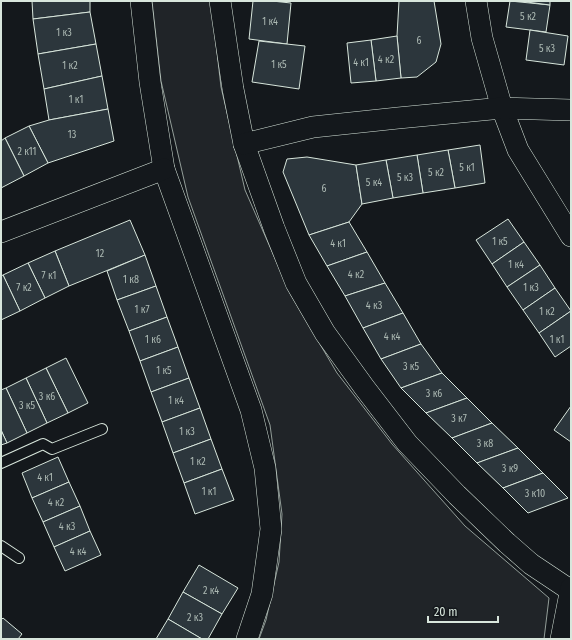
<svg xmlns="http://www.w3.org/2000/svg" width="572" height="640" font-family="'Fira Sans Condensed',sans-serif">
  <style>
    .green { fill: #202428; stroke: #939e99 }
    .building { fill: #2c363c; stroke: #d8e6dc }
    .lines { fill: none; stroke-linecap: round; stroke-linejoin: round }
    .service-casing { stroke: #d8e6dc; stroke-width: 12 }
    .minor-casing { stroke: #d8e6dc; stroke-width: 22 }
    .service { stroke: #14181c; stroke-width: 10 }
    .minor { stroke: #14181c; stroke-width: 21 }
    .labels { text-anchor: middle; stroke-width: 3; stroke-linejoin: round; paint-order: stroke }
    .number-label { font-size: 10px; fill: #adbab4 }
  </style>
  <rect width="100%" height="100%" fill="#14181c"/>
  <!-- green -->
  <polygon class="green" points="152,1 211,1 221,87 245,190 291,295 337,373 392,444 465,526 549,598 544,639 259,639 266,620 279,562 282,514 270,425 188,197 161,81"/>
  <!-- building -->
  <g class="building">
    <polygon points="32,1 90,1 90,12 33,19"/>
    <polygon points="253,1 272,1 291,3 287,44 249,39"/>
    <polygon points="399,1 434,1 441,44 436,62 417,77 401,78 397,36"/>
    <polygon points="510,1 550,5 546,32 506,27"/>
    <polygon points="519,1 550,1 550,5"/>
    <polygon points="90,12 96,44 38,54 33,19"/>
    <polygon points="530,30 568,36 564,65 526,60"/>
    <polygon points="397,36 401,78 376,81 371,40"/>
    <polygon points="371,40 376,81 351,83 347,43"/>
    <polygon points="259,41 305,46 299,89 252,82"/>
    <polygon points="96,44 102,76 44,89 38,54"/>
    <polygon points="102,76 108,109 49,120 44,89"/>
    <polygon points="108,109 114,141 48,163 29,126 49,120"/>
    <polygon points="29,126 48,163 24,176 5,138"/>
    <polygon points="5,138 24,176 1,188 1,141"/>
    <polygon points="480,145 485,183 455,188 448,150"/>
    <polygon points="448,150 455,188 423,193 417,155"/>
    <polygon points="417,155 423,193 393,198 386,160"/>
    <polygon points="307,157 356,165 362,204 349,222 309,235 283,172 287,159"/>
    <polygon points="386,160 393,198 362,204 356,165"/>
    <polygon points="508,219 524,242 492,264 476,240"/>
    <polygon points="130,220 145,255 69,286 55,251"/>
    <polygon points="349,222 367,252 327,266 309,235"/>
    <polygon points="524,242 540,265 507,287 492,264"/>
    <polygon points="55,251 69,286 45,298 28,263"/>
    <polygon points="367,252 385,283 345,296 327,266"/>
    <polygon points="145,255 156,286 117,300 107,271"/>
    <polygon points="28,263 45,298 20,311 3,275"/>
    <polygon points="540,265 555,288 523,310 507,287"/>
    <polygon points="3,275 20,311 1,320 1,276"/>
    <polygon points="385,283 403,313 363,328 345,296"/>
    <polygon points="156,286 167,317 129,331 117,300"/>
    <polygon points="555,288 571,311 539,333 523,310"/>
    <polygon points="571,311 571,346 555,357 539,333"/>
    <polygon points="403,313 421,344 381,359 363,328"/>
    <polygon points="167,317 178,347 140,361 129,331"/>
    <polygon points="421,344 442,373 401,388 381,359"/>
    <polygon points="178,347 189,378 151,392 140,361"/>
    <polygon points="66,358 88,403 68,413 46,368"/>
    <polygon points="46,368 68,413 47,423 26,378"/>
    <polygon points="442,373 467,398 426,413 401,388"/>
    <polygon points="26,378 47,423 27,433 6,388"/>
    <polygon points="189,378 200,408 162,422 151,392"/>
    <polygon points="6,388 27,433 7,443 1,430 1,390"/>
    <polygon points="467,398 492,423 452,438 426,413"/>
    <polygon points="571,406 571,442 554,430"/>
    <polygon points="200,408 211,439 173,453 162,422"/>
    <polygon points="492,423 518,448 477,463 452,438"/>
    <polygon points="1,430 7,443 1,445"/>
    <polygon points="211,439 222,469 184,483 173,453"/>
    <polygon points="518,448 543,473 503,488 477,463"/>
    <polygon points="58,457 69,482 32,498 22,473"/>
    <polygon points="222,469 234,500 195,514 184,483"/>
    <polygon points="543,473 568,498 528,513 503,488"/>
    <polygon points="69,482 80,506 43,522 32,498"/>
    <polygon points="80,506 90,531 54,547 43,522"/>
    <polygon points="90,531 101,555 65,571 54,547"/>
    <polygon points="199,565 238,588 222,614 183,592"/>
    <polygon points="183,592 222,614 208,639 202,639 168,619"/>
    <polygon points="3,618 22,634 18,639 1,639 1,620"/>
    <polygon points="168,619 202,639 156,639"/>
  </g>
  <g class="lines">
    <!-- service casing -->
    <g class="service-casing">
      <g id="service">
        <polyline points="1,463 43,444 52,449 102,429"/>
        <polyline points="1,546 19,558"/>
      </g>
    </g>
    <!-- minor casing -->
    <g class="minor-casing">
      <g id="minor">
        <polyline points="141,1 150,82 164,169 251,410 265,468 271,529 262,594 247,639"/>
        <polyline points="220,1 233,89 244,144 274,228 296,283 325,333 364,387 407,443 457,495 507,543 531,564 570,590"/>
        <polyline points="476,1 482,38 502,108 518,150 571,236"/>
        <polyline points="244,144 313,127 398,118 502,108 571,110"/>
        <polyline points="1,232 164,169"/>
        <polyline points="561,639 571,588"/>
      </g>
    </g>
    <!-- service -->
    <use href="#service" class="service"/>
    <!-- minor -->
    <use href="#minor" class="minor"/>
  </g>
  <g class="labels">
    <!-- number labels -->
    <g class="number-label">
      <text x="528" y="20">5 к2</text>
      <text x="270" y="25">1 к4</text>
      <text x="64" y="36">1 к3</text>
      <text x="419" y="44">6</text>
      <text x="547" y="52">5 к3</text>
      <text x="386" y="63">4 к2</text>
      <text x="361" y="66">4 к1</text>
      <text x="279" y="68">1 к5</text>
      <text x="70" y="69">1 к2</text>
      <text x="76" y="103">1 к1</text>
      <text x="72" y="138">13</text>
      <text x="27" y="155">2 к11</text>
      <text x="467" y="171">5 к1</text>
      <text x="436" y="176">5 к2</text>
      <text x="405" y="181">5 к3</text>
      <text x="374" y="186">5 к4</text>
      <text x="324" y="192">6</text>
      <text x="500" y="245">1 к5</text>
      <text x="338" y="247">4 к1</text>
      <text x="100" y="257">12</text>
      <text x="516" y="268">1 к4</text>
      <text x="356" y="278">4 к2</text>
      <text x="49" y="279">7 к1</text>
      <text x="131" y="283">1 к8</text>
      <text x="24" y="291">7 к2</text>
      <text x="531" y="291">1 к3</text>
      <text x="374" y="309">4 к3</text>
      <text x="142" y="313">1 к7</text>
      <text x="547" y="315">1 к2</text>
      <text x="392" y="340">4 к4</text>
      <text x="153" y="343">1 к6</text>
      <text x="557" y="343">1 к1</text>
      <text x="411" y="370">3 к5</text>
      <text x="164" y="374">1 к5</text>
      <text x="434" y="397">3 к6</text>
      <text x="47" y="400">3 к6</text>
      <text x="176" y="404">1 к4</text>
      <text x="27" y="409">3 к5</text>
      <text x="459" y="422">3 к7</text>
      <text x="187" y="435">1 к3</text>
      <text x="485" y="447">3 к8</text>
      <text x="198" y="465">1 к2</text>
      <text x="510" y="472">3 к9</text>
      <text x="45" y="481">4 к1</text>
      <text x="209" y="495">1 к1</text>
      <text x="535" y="497">3 к10</text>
      <text x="56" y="506">4 к2</text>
      <text x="67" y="530">4 к3</text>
      <text x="78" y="555">4 к4</text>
      <text x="211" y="594">2 к4</text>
      <text x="195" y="621">2 к3</text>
    </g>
  </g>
  <!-- border -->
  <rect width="572" height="640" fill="none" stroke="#d8e6dc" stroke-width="4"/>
  <!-- scale -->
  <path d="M428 616v6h70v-6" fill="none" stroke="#d8e6dc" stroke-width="2"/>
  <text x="434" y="616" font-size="12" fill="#d8e6dc" stroke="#14181c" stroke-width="3" paint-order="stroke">20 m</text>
</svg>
